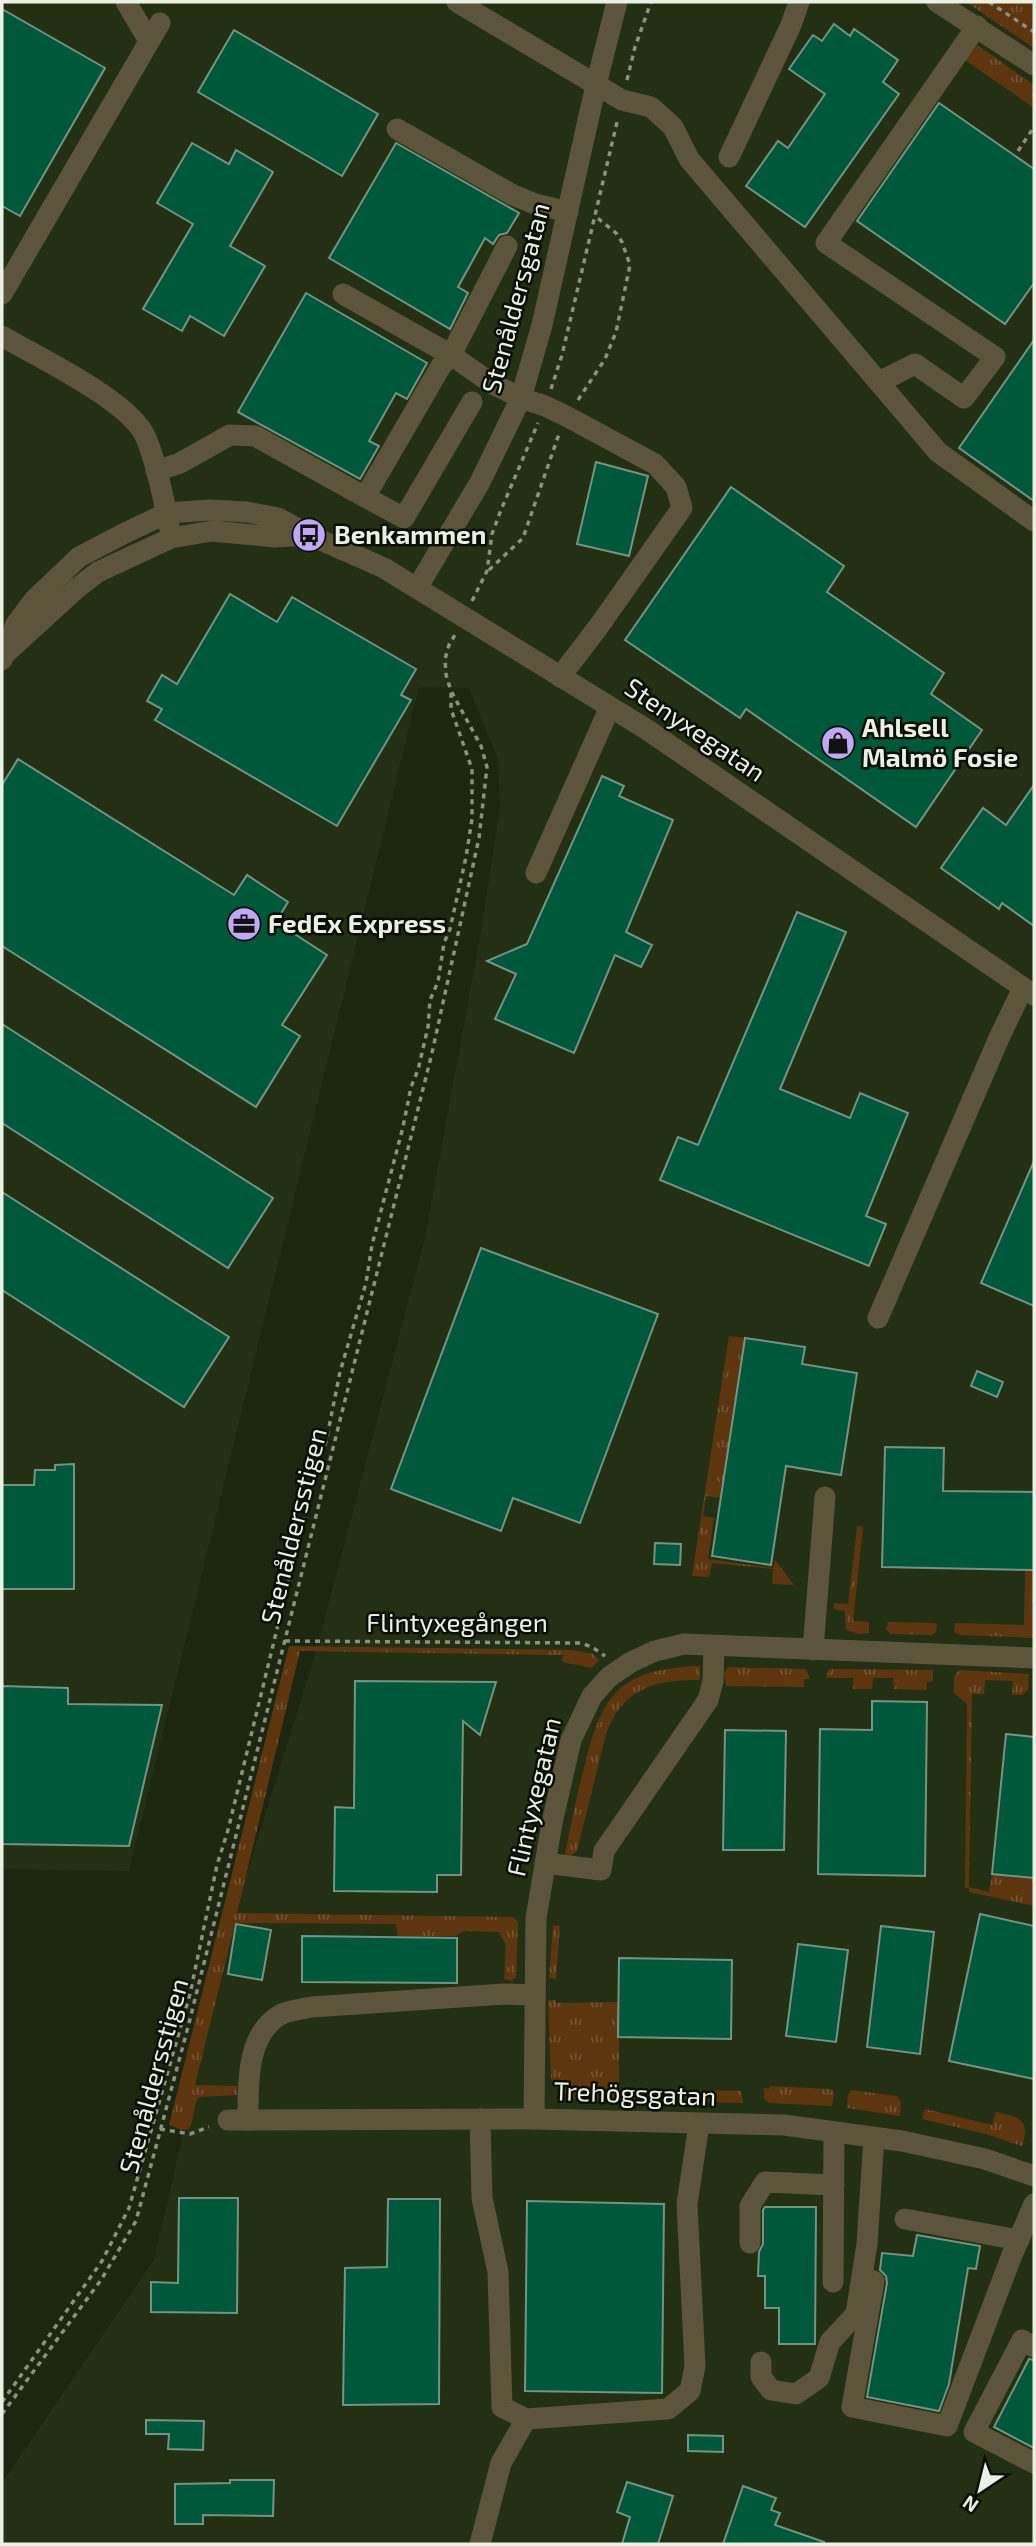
<svg xmlns="http://www.w3.org/2000/svg" width="1036" height="2546" font-family="'Exo 2',sans-serif">
  <style>
    .built { fill: #243013 }
    .grass { fill: url(#grass-tufts) }
    .building { fill: #00583a; stroke: #749383; stroke-width: 2 }
    .lines { fill: none; stroke-linecap: round; stroke-linejoin: round }
    .path { stroke: #89917f; stroke-width: 3.5; stroke-dasharray: 5 5; stroke-linecap: butt }
    .minor { stroke: #5c553b; stroke-width: 21 }
    .labels { text-anchor: middle; stroke-width: 5; stroke-linejoin: round; paint-order: stroke }
    .street-label { font-size: 26px; fill: #eaf1e3; stroke: #0a0e05 }
    .poi-label { font-size: 26px; font-weight: bold; fill: #eaf1e3; stroke: #0a0e05; text-anchor: start }
  </style>
  <defs>
    <pattern id="grass-tufts" width="24" height="20" patternUnits="userSpaceOnUse" patternTransform="scale(1.75)"><rect width="24" height="20" fill="#5d3610"/><path d="M3 7l-1-3M5 7V3M7 7l1-3M15 17l-1-3M17 17v-4M19 17l1-3" fill="none" stroke="#745433"/></pattern>
  </defs>
  <rect width="100%" height="100%" fill="#1d2710"/>
  <!-- built -->
  <polygon class="built" points="2,2 1034,2 1034,2544 2,2544 2,2483 154,2260 235,1912 316,1652 425,1238 482,926 500,805 498,759 469,688 419,687 129,1871 2,1869"/>
  <!-- grass -->
  <g class="grass">
    <polygon points="966,2 1034,2 1034,48"/>
    <polygon points="977,45 1034,85 1034,108 965,60"/>
    <polygon points="729,1336 745,1338 721,1498 706,1496 703,1516 714,1518 708,1559 773,1568 775,1560 794,1585 772,1584 773,1569 712,1563 709,1577 692,1576"/>
    <polygon points="857,1526 863,1527 853,1621 869,1622 869,1633 859,1634 846,1630 845,1611 834,1609 834,1603 848,1604"/>
    <polygon points="1025,1569 1034,1570 1034,1638 960,1635 954,1632 955,1623 1024,1625"/>
    <polygon points="888,1622 935,1623 937,1624 936,1632 932,1635 890,1634 886,1629"/>
    <path d="M289,1646L573,1650L593,1654L599,1660L592,1668L562,1662L563,1655L300,1651L237,1913L513,1917L518,1922L516,1977L512,1981L504,1979L506,1945L499,1932L463,1931L456,1936H398L396,1924L235,1923L195,2085L237,2086V2095L199,2097C192,2107 195,2119 189,2129L182,2130L169,2125Z"/>
    <path d="M700,1666V1680C655,1679 622,1689 606,1734L577,1851L570,1856L565,1854C571,1824 577,1794 585,1764C603,1691 622,1669 700,1666Z"/>
    <polygon points="728,1667 806,1669 810,1679 804,1679 804,1687 726,1686 724,1673"/>
    <polygon points="829,1669 933,1670 933,1681 927,1682 927,1690 894,1689 893,1678 873,1678 872,1689 853,1689 853,1678 826,1678"/>
    <polygon points="960,1670 1029,1674 1028,1690 1022,1695 1012,1695 1013,1681 985,1680 984,1694 972,1694 969,1887 989,1892 992,1874 1034,1878 1034,1906 969,1892 969,1888 965,1888 967,1704 954,1693 954,1676"/>
    <polygon points="553,1925 560,1926 556,1979 549,1978"/>
    <polygon points="548,2000 555,2000 556,2003 619,2002 619,2089 741,2091 743,2103 570,2099 555,2086 551,2079"/>
    <polygon points="770,2086 831,2089 834,2093 832,2106 769,2103 764,2099 764,2088 769,2089"/>
    <polygon points="851,2090 897,2096 901,2102 900,2116 847,2108 848,2095"/>
    <path d="M925,2109L992,2125L996,2112C1019,2117 1031,2119 1022,2146L986,2134L922,2119Z"/>
  </g>
  <!-- building -->
  <g class="building">
    <polygon points="2,9 105,68 20,216 2,206"/>
    <polygon points="834,24 850,36 854,29 898,60 883,82 899,94 805,227 746,186 778,141 788,148 825,94 789,69 813,35 822,41"/>
    <polygon points="234,30 378,114 342,176 198,92"/>
    <polygon points="939,103 1034,169 1034,283 1005,324 857,221"/>
    <polygon points="192,143 229,164 236,150 273,172 230,246 265,266 224,336 190,316 182,331 143,309 193,224 157,203"/>
    <polygon points="396,143 519,213 507,233 499,235 493,244 485,238 458,287 468,293 450,329 329,258"/>
    <polygon points="306,293 427,363 407,399 396,393 369,441 379,446 360,479 238,412"/>
    <polygon points="1034,340 1034,501 959,448"/>
    <polygon points="596,462 648,476 629,556 577,544"/>
    <polygon points="731,487 844,566 827,592 944,673 931,694 982,730 916,827 746,709 740,718 625,640"/>
    <polygon points="230,594 277,622 292,597 416,669 401,695 411,700 337,826 155,720 162,709 147,701 162,675 177,684"/>
    <polygon points="18,759 234,895 247,875 288,902 276,922 327,955 282,1025 300,1036 256,1107 2,946 2,785"/>
    <polygon points="602,776 624,786 619,796 673,820 626,932 652,945 641,967 615,955 574,1053 495,1019 516,974 487,961 527,944"/>
    <polygon points="1034,785 1034,926 1002,903 999,909 941,868 983,808 1006,825"/>
    <polygon points="797,912 846,932 780,1089 850,1118 860,1093 908,1113 866,1216 886,1224 869,1266 660,1180 678,1137 698,1145"/>
    <polygon points="2,1024 273,1198 228,1268 2,1123"/>
    <polygon points="1034,1161 1034,1306 981,1283"/>
    <polygon points="2,1192 229,1337 184,1407 2,1290"/>
    <polygon points="481,1248 658,1314 580,1523 513,1498 501,1531 391,1489"/>
    <polygon points="745,1338 805,1347 802,1364 857,1373 841,1475 786,1466 771,1565 712,1556"/>
    <polygon points="977,1371 1003,1382 997,1397 971,1386"/>
    <polygon points="885,1447 944,1448 943,1491 1034,1492 1034,1570 882,1567"/>
    <polygon points="74,1464 74,1589 2,1589 2,1485 34,1485 35,1470 55,1470 55,1465"/>
    <polygon points="655,1543 681,1544 680,1565 654,1564"/>
    <polygon points="355,1681 496,1682 480,1735 463,1721 461,1875 437,1875 437,1892 334,1891 335,1807 354,1808"/>
    <polygon points="2,1686 68,1688 68,1704 162,1705 129,1846 2,1844"/>
    <polygon points="872,1701 927,1702 925,1876 818,1874 820,1729 872,1730"/>
    <polygon points="725,1730 786,1731 784,1850 723,1850"/>
    <polygon points="1006,1734 1034,1737 1034,1878 992,1874"/>
    <polygon points="980,1914 1034,1926 1034,2079 949,2061"/>
    <polygon points="236,1924 271,1930 262,1980 228,1974"/>
    <polygon points="881,1926 934,1932 920,2054 867,2047"/>
    <polygon points="302,1936 457,1938 457,1983 302,1982"/>
    <polygon points="798,1944 848,1950 836,2042 786,2036"/>
    <polygon points="619,1958 732,1960 731,2039 618,2037"/>
    <polygon points="179,2198 238,2198 237,2313 151,2312 151,2282 178,2283"/>
    <polygon points="388,2199 440,2199 439,2404 343,2405 345,2268 387,2267"/>
    <polygon points="527,2201 664,2204 662,2393 525,2391"/>
    <polygon points="765,2207 816,2207 815,2344 779,2344 779,2308 765,2308 765,2276 758,2276 759,2252 763,2244 763,2210"/>
    <polygon points="917,2235 980,2246 976,2269 968,2268 949,2384 939,2411 867,2397 887,2283 886,2276 880,2270 882,2253 913,2256"/>
    <polygon points="1029,2359 1034,2360 1034,2448 994,2427"/>
    <polygon points="146,2420 204,2421 203,2450 168,2449 169,2434 146,2434"/>
    <polygon points="688,2435 723,2436 723,2452 688,2451"/>
    <polygon points="230,2480 274,2480 273,2516 203,2515 203,2524 175,2524 175,2484 230,2483"/>
    <polygon points="627,2482 673,2496 658,2544 622,2544 630,2517 617,2512"/>
    <polygon points="743,2486 776,2498 771,2510 780,2513 775,2525 824,2542 824,2544 723,2544"/>
  </g>
  <g class="lines">
    <!-- path -->
    <g class="path">
      <polyline points="989,2 1034,32"/>
      <polyline points="627,80 635,47 651,2"/>
      <polyline points="1018,151 1034,127"/>
      <polyline points="551,389 562,355 618,118"/>
      <polyline points="578,400 605,359 616,332 630,265 622,242 616,233 595,216"/>
      <polyline points="489,570 523,538 559,434"/>
      <polyline points="472,601 487,571 492,534 501,510 538,423"/>
      <polyline points="285,1641 581,1643 592,1647 605,1656"/>
      <polyline points="160,2129 190,2134 209,2127"/>
      <polyline points="2,2402 102,2261 129,2208 190,1994 217,1865 228,1830 315,1473 326,1442 340,1372 366,1283 372,1245 403,1127 411,1087 418,1070 428,1027 430,1000 438,982 444,943 450,929 466,857 472,819 472,769 451,709 451,693"/>
      <polyline points="2,2414 101,2280 136,2221 188,2027 432,1053 479,838 487,767 481,746 451,691 446,675 445,659 449,645 456,633"/>
    </g>
    <!-- minor -->
    <g class="minor">
      <polyline points="126,2 149,41"/>
      <polyline points="457,2 622,100 651,107 673,127 689,159 938,452 1034,521"/>
      <polyline points="937,2 1034,65"/>
      <polyline points="397,129 513,195 535,204 568,212"/>
      <polyline points="729,157 791,25 799,2"/>
      <polyline points="2,294 160,23"/>
      <polyline points="343,294 451,355 491,383 521,398 545,406 566,416 655,464 676,487 682,508 599,626 560,677"/>
      <path d="M2,336C39,358 122,397 143,432C155,454 164,501 169,526"/>
      <polyline points="879,382 915,364 964,398 995,357 826,243 977,26"/>
      <polyline points="472,402 404,518 365,497 441,366 451,355 507,246"/>
      <polyline points="156,471 180,463 230,435 255,436 365,497"/>
      <polyline points="417,588 479,484 521,398 542,325 596,85 617,2"/>
      <polyline points="7,652 76,589 98,572 171,538 212,531 275,537 309,535"/>
      <polyline points="2,660 16,624 34,600 79,557 123,534 167,513 210,510 247,512 278,518 309,535 384,568 646,729 1034,995"/>
      <polyline points="536,873 610,707"/>
      <polyline points="878,1318 999,1038 1023,988"/>
      <polyline points="813,1650 825,1497"/>
      <polyline points="545,1863 601,1870 604,1851 708,1700 713,1681 714,1646"/>
      <polyline points="480,2119 482,2198 498,2272 502,2407 526,2419"/>
      <polyline points="534,2119 536,1918 552,1823 571,1740 592,1696 609,1677 631,1662 655,1651 684,1644 1034,1658"/>
      <polyline points="228,2120 534,2119 784,2125 902,2141 985,2159 1034,2176"/>
      <path d="M248,2120C248,2085 246,2035 280,2015C289,2010 302,2009 312,2007L504,1994L535,1995"/>
      <polyline points="905,2219 1019,2240"/>
      <polyline points="750,2243 750,2206 765,2182 834,2185"/>
      <polyline points="874,2281 852,2407 947,2426 1012,2255 1034,2204"/>
      <polyline points="833,2282 834,2132"/>
      <polyline points="1034,2347 1022,2340 974,2432 1034,2463"/>
      <polyline points="761,2362 761,2377 771,2390 796,2394 819,2378 830,2342 856,2314 867,2244 874,2137"/>
      <polyline points="480,2544 501,2463 526,2419 668,2409 690,2391 695,2366 687,2204 699,2124"/>
    </g>
  </g>
  <!-- icons -->
  <defs>
    <g id="bus-disc" transform="scale(1.75)"><circle r="9.5" fill="#c0a8f4" stroke="#0a0e05"/><path d="M-5-6H5V4H4V6H2V4H-2V6H-4V4H-5ZM-3.5-4V0h7V-4ZM-3.5 1.2v1.5H-2V1.2ZM2 1.2v1.5H3.5V1.2Z" fill="#111"/></g>
    <g id="shop-disc" transform="scale(1.75)"><circle r="9.5" fill="#c0a8f4" stroke="#0a0e05"/><path d="M-5-2.5h2.3a2.7 3.5 0 0 1 5.4 0H5L5.5 6h-11ZM-1.5-2.5h3a1.5 2.3 0 0 0-3 0Z" fill="#111"/></g>
    <g id="office-disc" transform="scale(1.75)"><circle r="9.5" fill="#c0a8f4" stroke="#0a0e05"/><path d="M-6-3h4V-5.5h4V-3h4V5H-6ZM-1-4.5V-3h2v-1.5ZM-6 0V1H6V0Z" fill="#111"/></g>
  </defs>
  <g fill-rule="evenodd">
    <use href="#bus-disc" x="309" y="535"/>
    <use href="#shop-disc" x="838" y="743"/>
    <use href="#office-disc" x="244" y="924"/>
  </g>
  <g class="labels">
    <!-- street labels -->
    <g class="street-label">
      <text transform="translate(516 298) rotate(-75)" y="9">Stenåldersgatan</text>
      <text transform="translate(695 730) rotate(34)" y="9">Stenyxegatan</text>
      <text transform="translate(294 1526) rotate(-76)" y="9">Stenåldersstigen</text>
      <text x="457" y="1632">Flintyxegången</text>
      <text transform="translate(534 1797) rotate(-77)" y="9">Flintyxegatan</text>
      <text transform="translate(154 2076) rotate(-75)" y="9">Stenåldersstigen</text>
      <text transform="translate(635 2094) rotate(2)" y="9">Trehögsgatan</text>
    </g>
    <!-- poi labels -->
    <g class="poi-label">
      <text x="334" y="544">Benkammen</text>
      <text x="862" y="737">Ahlsell<tspan x="862" dy="30">Malmö Fosie</tspan></text>
      <text x="268" y="933">FedEx Express</text>
    </g>
  </g>
  <!-- border -->
  <rect width="1036" height="2546" fill="none" stroke="#eaf1e3" stroke-width="7"/>
  <!-- north arrow -->
  <g transform="translate(980 2490) rotate(215)" stroke="#0a0e05" stroke-width="5" paint-order="stroke">
  <path d="M0-5L12 26L0 18L-12 26Z" fill="#eaf1e3"/>
  <text y="-10" font-size="19" font-weight="bold" text-anchor="middle" fill="#eaf1e3">N</text>
  </g>
</svg>
